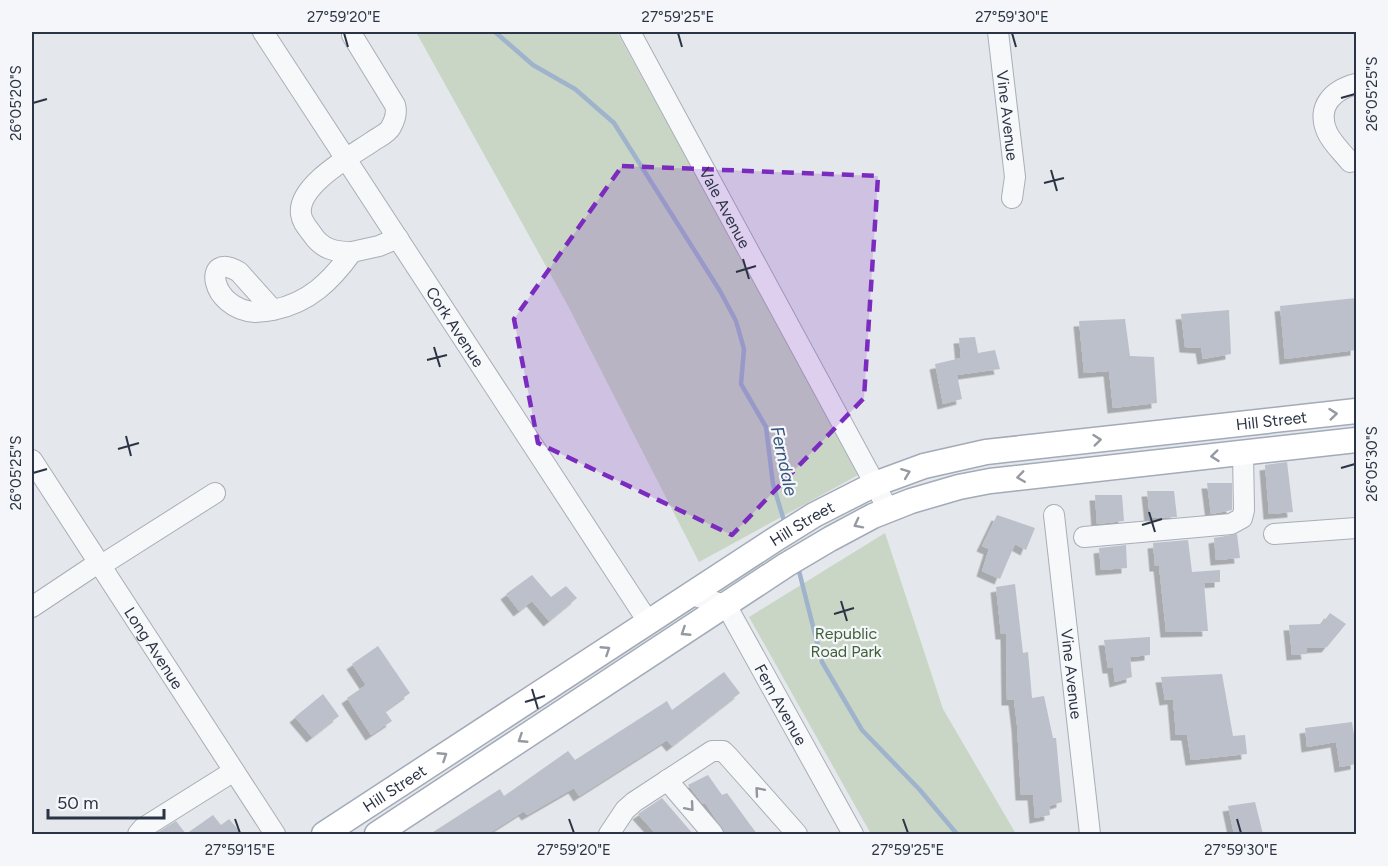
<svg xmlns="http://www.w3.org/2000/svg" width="1388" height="866" font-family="Figtree,sans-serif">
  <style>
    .green { fill: #c9d6c5 }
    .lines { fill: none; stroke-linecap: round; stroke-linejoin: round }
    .stream { stroke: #9fb4cc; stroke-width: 4.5 }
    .building { fill: #bbc0ca; filter: url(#shadow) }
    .minor-casing { stroke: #a9aeb7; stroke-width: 22 }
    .major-casing { stroke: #a3abb8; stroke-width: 27 }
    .minor { stroke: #f7f8fa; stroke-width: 20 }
    .major { stroke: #fff; stroke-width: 24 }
    .oneway { stroke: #959aa2 }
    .oneway2 { stroke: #9196a0 }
    .marked { fill: #7b2cbf; fill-opacity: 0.2; stroke: #7b2cbf; stroke-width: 4.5; stroke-dasharray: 12 8; stroke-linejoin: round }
    .ticks { fill: none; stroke: #2b3445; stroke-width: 2 }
    .labels { text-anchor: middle; stroke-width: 4.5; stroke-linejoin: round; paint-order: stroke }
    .street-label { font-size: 16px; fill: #2b3445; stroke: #f4f6f9 }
    .park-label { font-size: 16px; fill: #3f6138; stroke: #f4f6f9 }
    .water-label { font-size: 18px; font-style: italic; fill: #34527a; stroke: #f4f6f9 }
    .neatline { fill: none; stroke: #2b3445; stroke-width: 2 }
    .ticks-label { font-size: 15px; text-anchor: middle; fill: #2b3445 }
  </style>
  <defs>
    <filter id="shadow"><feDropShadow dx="-5.5" dy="5.5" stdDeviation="0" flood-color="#0004"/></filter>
  </defs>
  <rect width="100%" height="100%" fill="#e4e7ec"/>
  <!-- green -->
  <g class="green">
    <polygon points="416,32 617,32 860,474 699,562 567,304"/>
    <polygon points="885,533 943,709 1016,834 871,834 749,617"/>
  </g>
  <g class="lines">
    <!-- stream -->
    <g class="stream">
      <polyline points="495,32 533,65 575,89 614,123 720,291 736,321 744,349 741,384 766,427 773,484 785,524"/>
      <polyline points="798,567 822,662 862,730 919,789 957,834"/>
    </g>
  </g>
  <!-- building -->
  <g class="building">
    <polygon points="1356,298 1356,350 1285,359 1280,306"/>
    <polygon points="1229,310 1231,354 1203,359 1201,348 1185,347 1181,314"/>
    <polygon points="1125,319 1130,356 1154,357 1157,403 1113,408 1109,371 1084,373 1079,321"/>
    <polygon points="975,337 978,353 995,350 1000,369 957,375 962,399 943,404 935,364 961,358 959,338"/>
    <polygon points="1287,462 1293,512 1269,514 1265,465"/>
    <polygon points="1207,483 1232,483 1232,510 1211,514"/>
    <polygon points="1147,491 1174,491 1177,517 1150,518"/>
    <polygon points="1095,495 1122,495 1124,521 1097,524"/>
    <polygon points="997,515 1035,528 1026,550 1015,544 1000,579 982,571 989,549 982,546"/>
    <polygon points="1237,534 1240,558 1216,560 1214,538"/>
    <polygon points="1188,540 1192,572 1220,570 1220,582 1204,583 1208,631 1166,632 1159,566 1155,566 1153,543"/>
    <polygon points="1126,545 1127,568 1101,570 1099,548"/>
    <polygon points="532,575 551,597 566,586 577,598 549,621 532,601 519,611 506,594"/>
    <polygon points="1015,584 1023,653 1028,652 1032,698 1044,696 1053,738 1056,738 1062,802 1049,806 1050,815 1035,818 1033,795 1021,795 1017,725 1014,700 1007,700 1006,634 1001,634 996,587"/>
    <polygon points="1330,613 1346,624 1327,647 1306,648 1307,654 1292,655 1289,625 1322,624"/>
    <polygon points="1150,637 1150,655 1130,657 1132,677 1115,682 1113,668 1108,668 1104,640"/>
    <polygon points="378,646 410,693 385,711 392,721 371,735 347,698 366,685 352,664"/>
    <polygon points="724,672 740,693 672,746 667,740 579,796 574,788 527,815 524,811 488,834 430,834 500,789 504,796 568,751 575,760 667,701 672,710"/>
    <polygon points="1222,674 1233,736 1245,735 1247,754 1191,760 1187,735 1176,735 1173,699 1165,700 1161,677"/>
    <polygon points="323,694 339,716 312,737 295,717"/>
    <polygon points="1352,722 1356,749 1356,764 1340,767 1336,742 1307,747 1305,728"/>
    <polygon points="708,775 722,795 727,793 757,834 726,834 705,803 703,804 688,785"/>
    <polygon points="662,798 693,834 656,834 638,814"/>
    <polygon points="1255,802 1263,834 1234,834 1228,806"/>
    <polygon points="213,815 221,825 229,819 242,834 155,834 176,821 186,834"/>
  </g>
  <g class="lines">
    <!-- minor casing -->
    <g class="minor-casing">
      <g id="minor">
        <path id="s1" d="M263,32L649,623"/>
        <path id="s2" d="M630,32L875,484L888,510"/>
        <path id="s3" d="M998,32L1015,177L1012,198"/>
        <path d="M1350,162C1342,152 1332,143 1327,132C1316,106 1333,90 1356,84"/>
        <path d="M352,252C334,252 322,249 312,234C307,227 302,222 301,214C297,185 353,155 373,141C379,137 388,133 391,127C395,120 397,112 395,105L352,35"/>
        <path d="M273,310C267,311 261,312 255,312C209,309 202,249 239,272L273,310C309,303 331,281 352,252L379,246L398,238"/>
        <path id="s4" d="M32,460L275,834"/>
        <path id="s5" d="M1054,515L1090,834"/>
        <polyline points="1274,534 1356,528"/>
        <polyline points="1084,537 1231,524 1242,518 1244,510 1243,453"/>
        <polyline points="100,566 215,493"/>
        <path id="s6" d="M691,595L726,605L853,834"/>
        <polyline points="32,607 98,563"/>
        <polyline points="667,780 713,834"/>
        <polyline points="138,834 143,828 234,771"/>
        <polyline points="609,834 625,810 634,802 712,751 723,751 728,756 797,834"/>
      </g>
    </g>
    <!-- major casing -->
    <g class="major-casing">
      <g id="major">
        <path id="s7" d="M324,834L774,540L814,515L875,484L924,466L986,452L1356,411"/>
        <polyline points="377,834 786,565 830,539 873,516 911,501 959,487 990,481 1356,440"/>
      </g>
    </g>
    <!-- minor -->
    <use href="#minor" class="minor"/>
    <!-- major -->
    <use href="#major" class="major"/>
  </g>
  <!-- one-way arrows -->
  <defs><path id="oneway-chevron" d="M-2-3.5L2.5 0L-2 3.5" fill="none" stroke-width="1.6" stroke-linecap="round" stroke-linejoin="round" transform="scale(1.5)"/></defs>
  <g class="oneway">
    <use href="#oneway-chevron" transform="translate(1333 414) rotate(-6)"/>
    <use href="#oneway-chevron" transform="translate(1097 440) rotate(-6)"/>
    <use href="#oneway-chevron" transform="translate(1215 456) rotate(174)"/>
    <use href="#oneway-chevron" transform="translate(906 473) rotate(-21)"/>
    <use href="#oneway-chevron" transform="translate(1021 477) rotate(172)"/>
    <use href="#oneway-chevron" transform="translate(858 524) rotate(153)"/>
    <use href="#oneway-chevron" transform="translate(685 632) rotate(147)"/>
    <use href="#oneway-chevron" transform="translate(606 650) rotate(-33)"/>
    <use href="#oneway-chevron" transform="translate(522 739) rotate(147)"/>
    <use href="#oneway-chevron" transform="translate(443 756) rotate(-33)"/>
  </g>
  <g class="oneway2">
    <use href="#oneway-chevron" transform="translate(759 791) rotate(-131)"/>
    <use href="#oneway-chevron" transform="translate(690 807) rotate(49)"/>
  </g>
  <!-- marked area -->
  <path class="marked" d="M622,166L878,176L864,398L732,535L538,443L514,319Z"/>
  <!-- ticks -->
  <path class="ticks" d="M344,33L348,47M678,33L682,47M1012,33L1016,47M1341,98L1355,94M33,103L47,99M1051,170L1057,191M1044,183L1064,178M743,259L749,279M736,272L756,266M434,347L440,367M427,360L447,355M126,436L131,456M118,449L139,443M1341,468L1355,464M33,473L47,469M1149,512L1155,532M1142,525L1162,519M841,601L847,621M834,614L854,608M532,689L538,709M525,702L545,696M235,819L240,833M569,819L574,833M903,819L908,833M1237,819L1241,833"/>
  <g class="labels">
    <!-- street labels -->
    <g class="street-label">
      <text dy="6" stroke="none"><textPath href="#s3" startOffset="84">Vine Avenue</textPath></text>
      <text dy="6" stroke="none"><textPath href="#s2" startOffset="200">Vale Avenue</textPath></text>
      <text dy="6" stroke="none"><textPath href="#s1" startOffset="352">Cork Avenue</textPath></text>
      <text dy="6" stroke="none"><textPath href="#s7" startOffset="1056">Hill Street</textPath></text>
      <text dy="6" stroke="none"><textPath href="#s7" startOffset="570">Hill Street</textPath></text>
      <text dy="6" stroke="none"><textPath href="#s4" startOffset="224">Long Avenue</textPath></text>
      <text dy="6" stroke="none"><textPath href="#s5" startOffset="160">Vine Avenue</textPath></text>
      <text dy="6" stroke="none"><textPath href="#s6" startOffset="150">Fern Avenue</textPath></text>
      <text dy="6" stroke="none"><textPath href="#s7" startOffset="84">Hill Street</textPath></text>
    </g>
    <!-- park labels -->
    <g class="park-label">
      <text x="846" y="639">Republic<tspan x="846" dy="18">Road Park</tspan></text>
    </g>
    <!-- water labels -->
    <g class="water-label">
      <text transform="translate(784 461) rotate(78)" y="6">Ferndale</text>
    </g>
  </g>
  <!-- border -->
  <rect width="1388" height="866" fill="none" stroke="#f4f6f9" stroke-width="66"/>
  <!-- scale -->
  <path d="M48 809v9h116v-9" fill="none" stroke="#2b3445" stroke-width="3"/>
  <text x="57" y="809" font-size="18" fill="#2b3445" stroke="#f4f6f9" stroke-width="4.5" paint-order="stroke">50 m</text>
  <rect x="33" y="33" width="1322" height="800" class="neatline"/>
  <g class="ticks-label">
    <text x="344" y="22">27°59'20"E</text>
    <text x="678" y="22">27°59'25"E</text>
    <text x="1012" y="22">27°59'30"E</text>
    <text transform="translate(1372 94) rotate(-90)" y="5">26°05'25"S</text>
    <text transform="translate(16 103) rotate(-90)" y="5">26°05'20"S</text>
    <text transform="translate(1372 464) rotate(-90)" y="5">26°05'30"S</text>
    <text transform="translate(16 473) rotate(-90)" y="5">26°05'25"S</text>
    <text x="240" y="855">27°59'15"E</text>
    <text x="574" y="855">27°59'20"E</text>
    <text x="908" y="855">27°59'25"E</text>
    <text x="1241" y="855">27°59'30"E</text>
  </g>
</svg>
